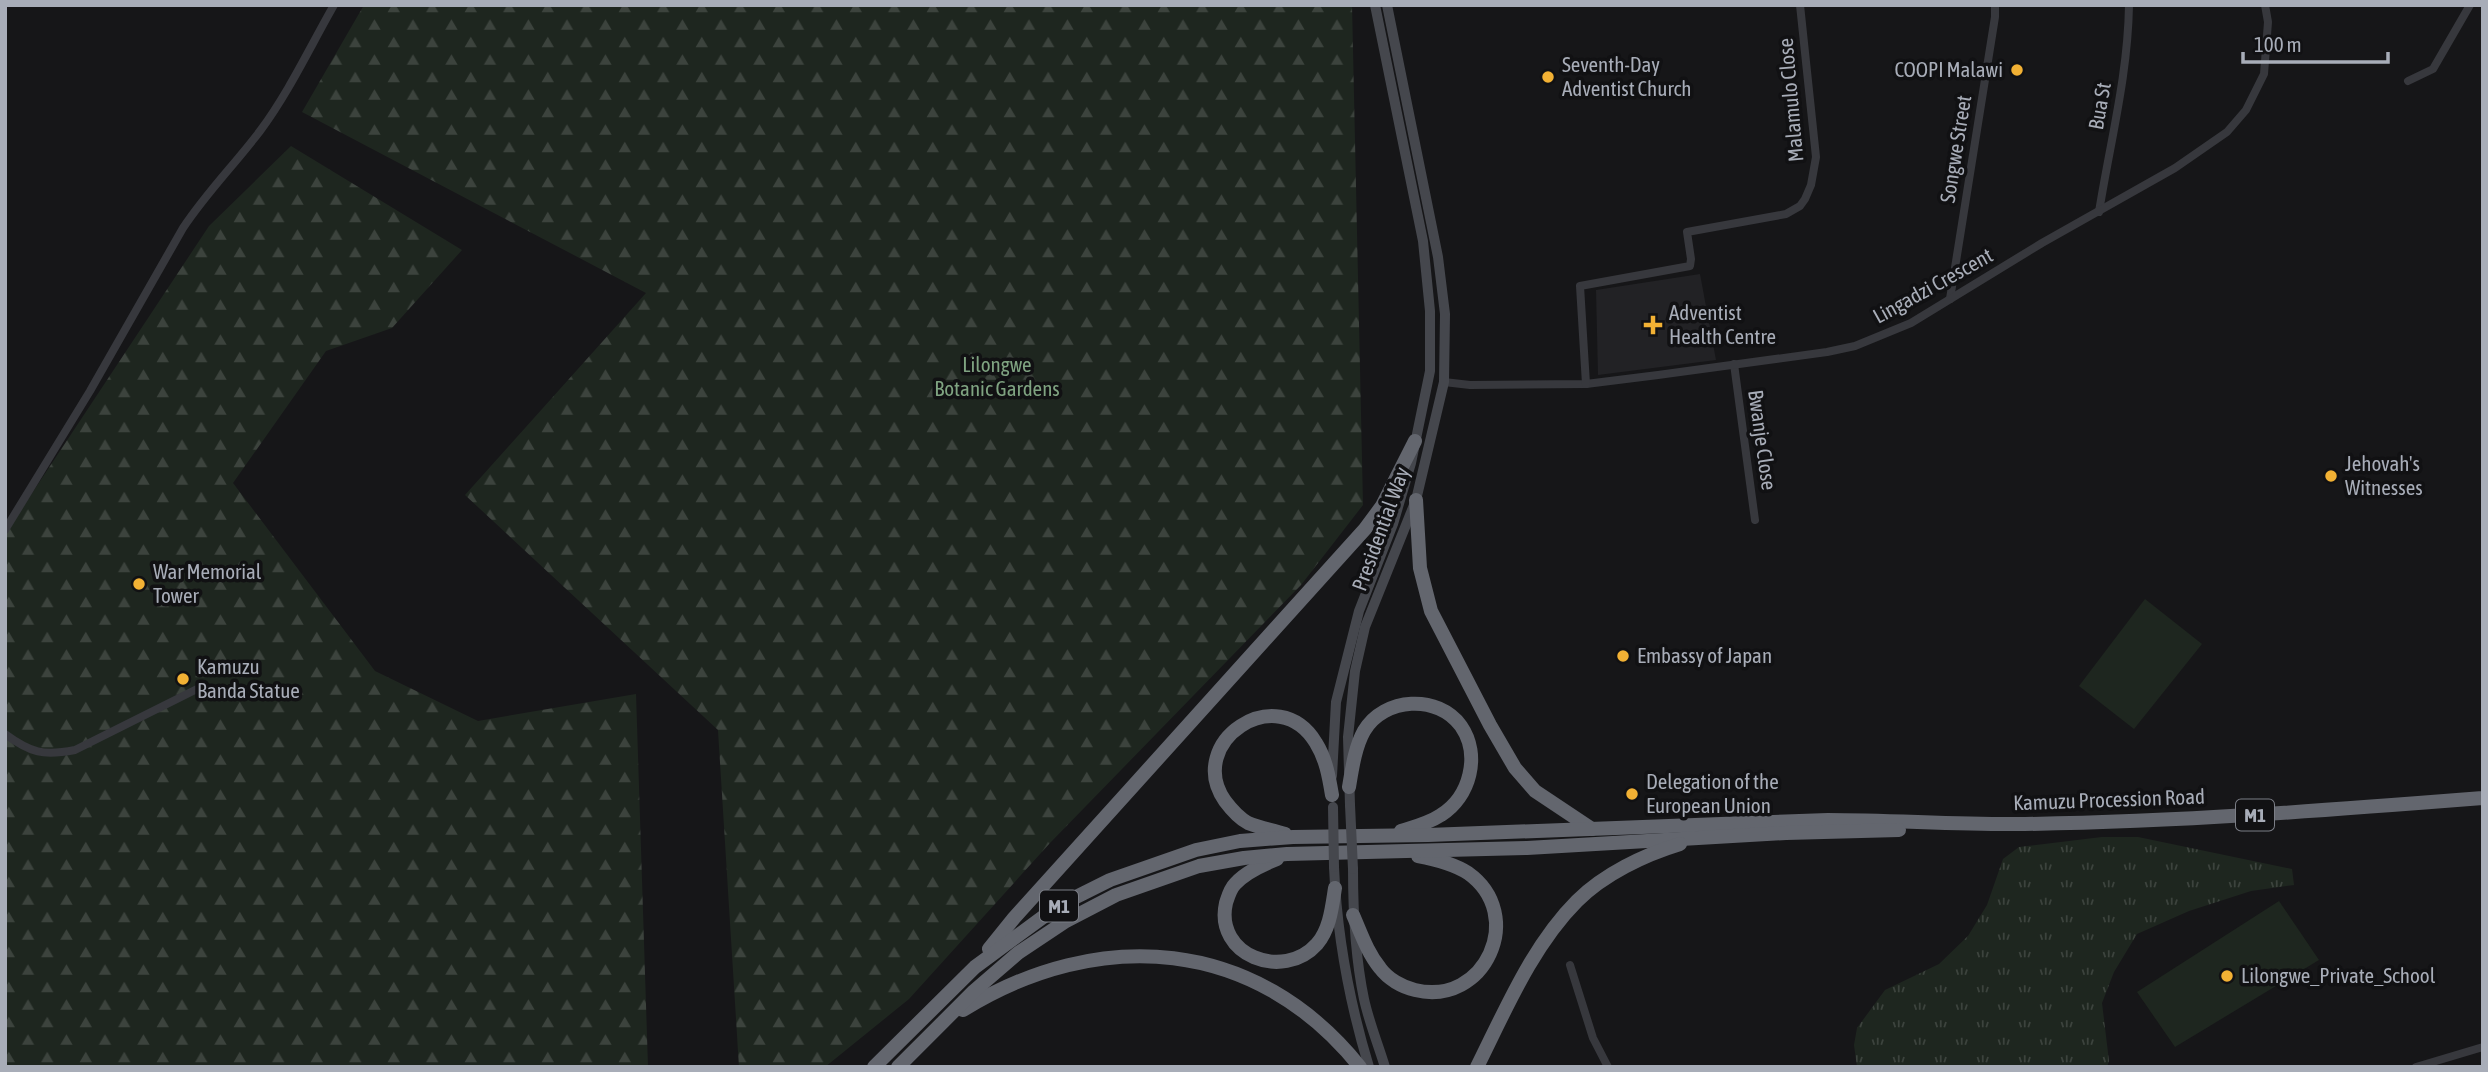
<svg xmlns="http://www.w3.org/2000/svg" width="2488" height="1072" font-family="'Asap Condensed',sans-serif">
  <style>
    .built { fill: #222225 }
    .grass { fill: url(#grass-tufts) }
    .forest { fill: url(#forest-firs) }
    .pitch { fill: #1e261f }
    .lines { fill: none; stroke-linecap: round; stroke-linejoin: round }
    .street { stroke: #37383d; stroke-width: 8 }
    .secondary { stroke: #45474d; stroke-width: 10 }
    .highway { stroke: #63666e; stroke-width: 14 }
    .secondary-bridge { stroke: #45474d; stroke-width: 10 }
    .poi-dot { fill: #f2b134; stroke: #111113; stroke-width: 2.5 }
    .labels { text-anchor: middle; stroke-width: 7; stroke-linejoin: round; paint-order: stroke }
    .shield { fill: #111113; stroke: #7b7e86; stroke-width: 2 }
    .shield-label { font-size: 19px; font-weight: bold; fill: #a8adb8 }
    .poi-label { font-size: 21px; fill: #a8adb8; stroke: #111113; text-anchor: start }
    .street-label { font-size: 21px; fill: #a8adb8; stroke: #111113 }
    .park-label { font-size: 21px; fill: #7fa381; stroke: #111113 }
  </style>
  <defs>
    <pattern id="grass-tufts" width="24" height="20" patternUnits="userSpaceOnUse" patternTransform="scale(1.75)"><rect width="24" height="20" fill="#1e261f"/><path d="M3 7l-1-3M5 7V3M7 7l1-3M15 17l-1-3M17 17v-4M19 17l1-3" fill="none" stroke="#3c433d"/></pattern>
    <pattern id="forest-firs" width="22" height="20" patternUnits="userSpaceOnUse" patternTransform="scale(1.75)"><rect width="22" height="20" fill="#1e261f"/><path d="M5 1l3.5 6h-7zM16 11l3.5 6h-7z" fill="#3c433d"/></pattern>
  </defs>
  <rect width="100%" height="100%" fill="#161618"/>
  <!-- built -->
  <polygon class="built" points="1700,274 1716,360 1598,375 1596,290"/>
  <!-- grass -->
  <polygon class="grass" points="2102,837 2138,837 2292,869 2294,885 2251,891 2189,911 2137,934 2114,972 2102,1003 2109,1061 2107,1067 1857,1067 1854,1045 1857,1028 1885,990 1939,964 1968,936 1987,905 2003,859 2019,847"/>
  <!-- forest -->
  <g class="forest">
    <polygon points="364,5 1352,5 1363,505 1301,585 1050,843 909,999 825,1067 739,1067 718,730 465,495 646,293 302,112"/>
    <polygon points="291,146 462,250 392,328 326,351 233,483 375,671 478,721 636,694 648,1067 5,1067 5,534 209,226"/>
  </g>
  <!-- pitch -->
  <g class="pitch">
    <polygon points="2145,599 2202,644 2134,729 2079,686"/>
    <polygon points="2279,901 2319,960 2175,1047 2137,992"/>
  </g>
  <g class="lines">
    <!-- street -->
    <g class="street">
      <polyline points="2408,81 2433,69 2470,5"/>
      <path d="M2099,212C2110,143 2128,75 2129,5"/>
      <polyline points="1950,299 1995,17 1995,5"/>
      <polyline points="1734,364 1755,520"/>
      <polyline points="1444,382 1470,385 1586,384 1658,375 1827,352 1855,346 1911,323 2042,243 2175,168 2227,132 2246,110 2264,74 2268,22 2265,5"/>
      <polyline points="1586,384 1580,286 1690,266 1691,259 1687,232 1786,214 1800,206 1805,199 1811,185 1816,157 1800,5"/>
      <path d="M5,530L90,391L183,228C206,193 235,164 260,131C289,92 310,47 334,5"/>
      <path d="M5,734C31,753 43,756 75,750L197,689"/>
      <polyline points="1570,965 1593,1038 1608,1067"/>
      <polyline points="2416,1067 2483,1047"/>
    </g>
    <!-- secondary -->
    <g class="secondary">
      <polyline points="1332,776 1336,702 1359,611 1393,524 1411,463 1430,371 1430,311 1423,241 1375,5"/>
      <polyline points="1350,805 1348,737 1355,671 1365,627 1416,500 1444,382 1445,314 1438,257 1387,5"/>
      <path d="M1334,867C1337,936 1349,1001 1369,1067"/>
      <path d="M1353,869C1353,913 1355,956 1364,999C1369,1022 1378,1044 1385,1067"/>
    </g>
    <!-- highway -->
    <g class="highway">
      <polyline points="1416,500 1420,568 1431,611 1490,725 1515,768 1535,791 1592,829"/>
      <path d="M1349,787C1352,769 1355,747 1364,731C1384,697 1438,694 1461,726C1481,755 1470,797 1441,815C1429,823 1414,827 1401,831"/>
      <path d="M1285,834C1273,830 1260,828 1248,823C1239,818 1231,809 1225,801C1184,742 1278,679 1316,743C1326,759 1329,777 1332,795"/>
      <path d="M1277,859C1262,865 1246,872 1235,884C1230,889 1228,897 1226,903C1214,955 1283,982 1317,944C1330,929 1332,907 1335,888"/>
      <path d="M1353,915C1361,933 1367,952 1380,968C1388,979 1402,987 1415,990C1485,1007 1527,915 1468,873C1454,864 1434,859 1418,856"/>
      <polyline points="989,949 1014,918 1365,529 1382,506 1415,441"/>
      <path d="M963,1010C1099,926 1256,937 1360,1067"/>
      <path d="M874,1067L975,967L1058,906L1110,880L1196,850L1240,841L1293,837L1428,835L1828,820C1894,820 1959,825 2025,824C2178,822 2330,810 2483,798"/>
      <polyline points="898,1067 974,991 1018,953 1066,921 1116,895 1199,866 1244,858 1287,854 1527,848 1786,833 1899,830"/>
      <path d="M1477,1067C1505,1011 1532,946 1577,901C1604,874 1644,855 1680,844"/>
    </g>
    <!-- secondary-bridge -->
    <g class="secondary-bridge">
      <polyline points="1350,805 1353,869"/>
      <polyline points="1333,807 1334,867"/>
    </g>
  </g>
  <!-- markers -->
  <g class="poi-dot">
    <circle cx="2017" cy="70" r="7"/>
    <circle cx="1548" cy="77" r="7"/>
    <path d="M1649.5 314.5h7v7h7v7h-7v7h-7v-7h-7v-7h7z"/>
    <circle cx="2331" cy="476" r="7"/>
    <circle cx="139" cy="584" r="7"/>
    <circle cx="1623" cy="656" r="7"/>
    <circle cx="183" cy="679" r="7"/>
    <circle cx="1632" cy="794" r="7"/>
    <circle cx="2227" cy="976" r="7"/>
  </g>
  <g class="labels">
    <!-- shield labels -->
    <g class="shield">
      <rect x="2236" y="799.5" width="38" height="31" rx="5"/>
      <rect x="1040" y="890.5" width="38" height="31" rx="5"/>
    </g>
    <g class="shield-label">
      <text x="2255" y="822">M1</text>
      <text x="1059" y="913">M1</text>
    </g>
    <!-- poi labels -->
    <g class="poi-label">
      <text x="1562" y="72">Seventh-Day<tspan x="1562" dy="24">Adventist Church</tspan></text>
      <text x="2003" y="77" text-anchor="end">COOPI Malawi</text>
      <text x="1669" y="320">Adventist<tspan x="1669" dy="24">Health Centre</tspan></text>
      <text x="2345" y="471">Jehovah's<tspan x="2345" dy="24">Witnesses</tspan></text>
      <text x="153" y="579">War Memorial<tspan x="153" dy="24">Tower</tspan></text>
      <text x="1637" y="663">Embassy of Japan</text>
      <text x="197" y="674">Kamuzu<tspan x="197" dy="24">Banda Statue</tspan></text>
      <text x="1646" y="789">Delegation of the<tspan x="1646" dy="24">European Union</tspan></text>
      <text x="2241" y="983">Lilongwe_Private_School</text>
    </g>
    <!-- street labels -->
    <g class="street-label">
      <text transform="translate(1791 100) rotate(-95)" y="7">Malamulo Close</text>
      <text transform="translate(2100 106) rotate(-80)" y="7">Bua St</text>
      <text transform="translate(1956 149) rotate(-81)" y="7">Songwe Street</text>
      <text transform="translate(1933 286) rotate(-29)" y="7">Lingadzi Crescent</text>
      <text transform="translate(1762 440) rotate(82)" y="7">Bwanje Close</text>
      <text transform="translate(1381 529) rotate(-70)" y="7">Presidential Way</text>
      <text transform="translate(2109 800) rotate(-2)" y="7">Kamuzu Procession Road</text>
    </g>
    <!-- park labels -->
    <g class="park-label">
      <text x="997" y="372">Lilongwe<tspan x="997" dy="24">Botanic Gardens</tspan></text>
    </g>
  </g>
  <!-- border -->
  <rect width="2488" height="1072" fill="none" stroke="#a8adb8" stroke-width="14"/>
  <!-- scale -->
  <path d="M2243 52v10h145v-10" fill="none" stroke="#a8adb8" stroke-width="3.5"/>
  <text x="2254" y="52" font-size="21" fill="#a8adb8" stroke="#111113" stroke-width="5" paint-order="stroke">100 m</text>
</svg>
